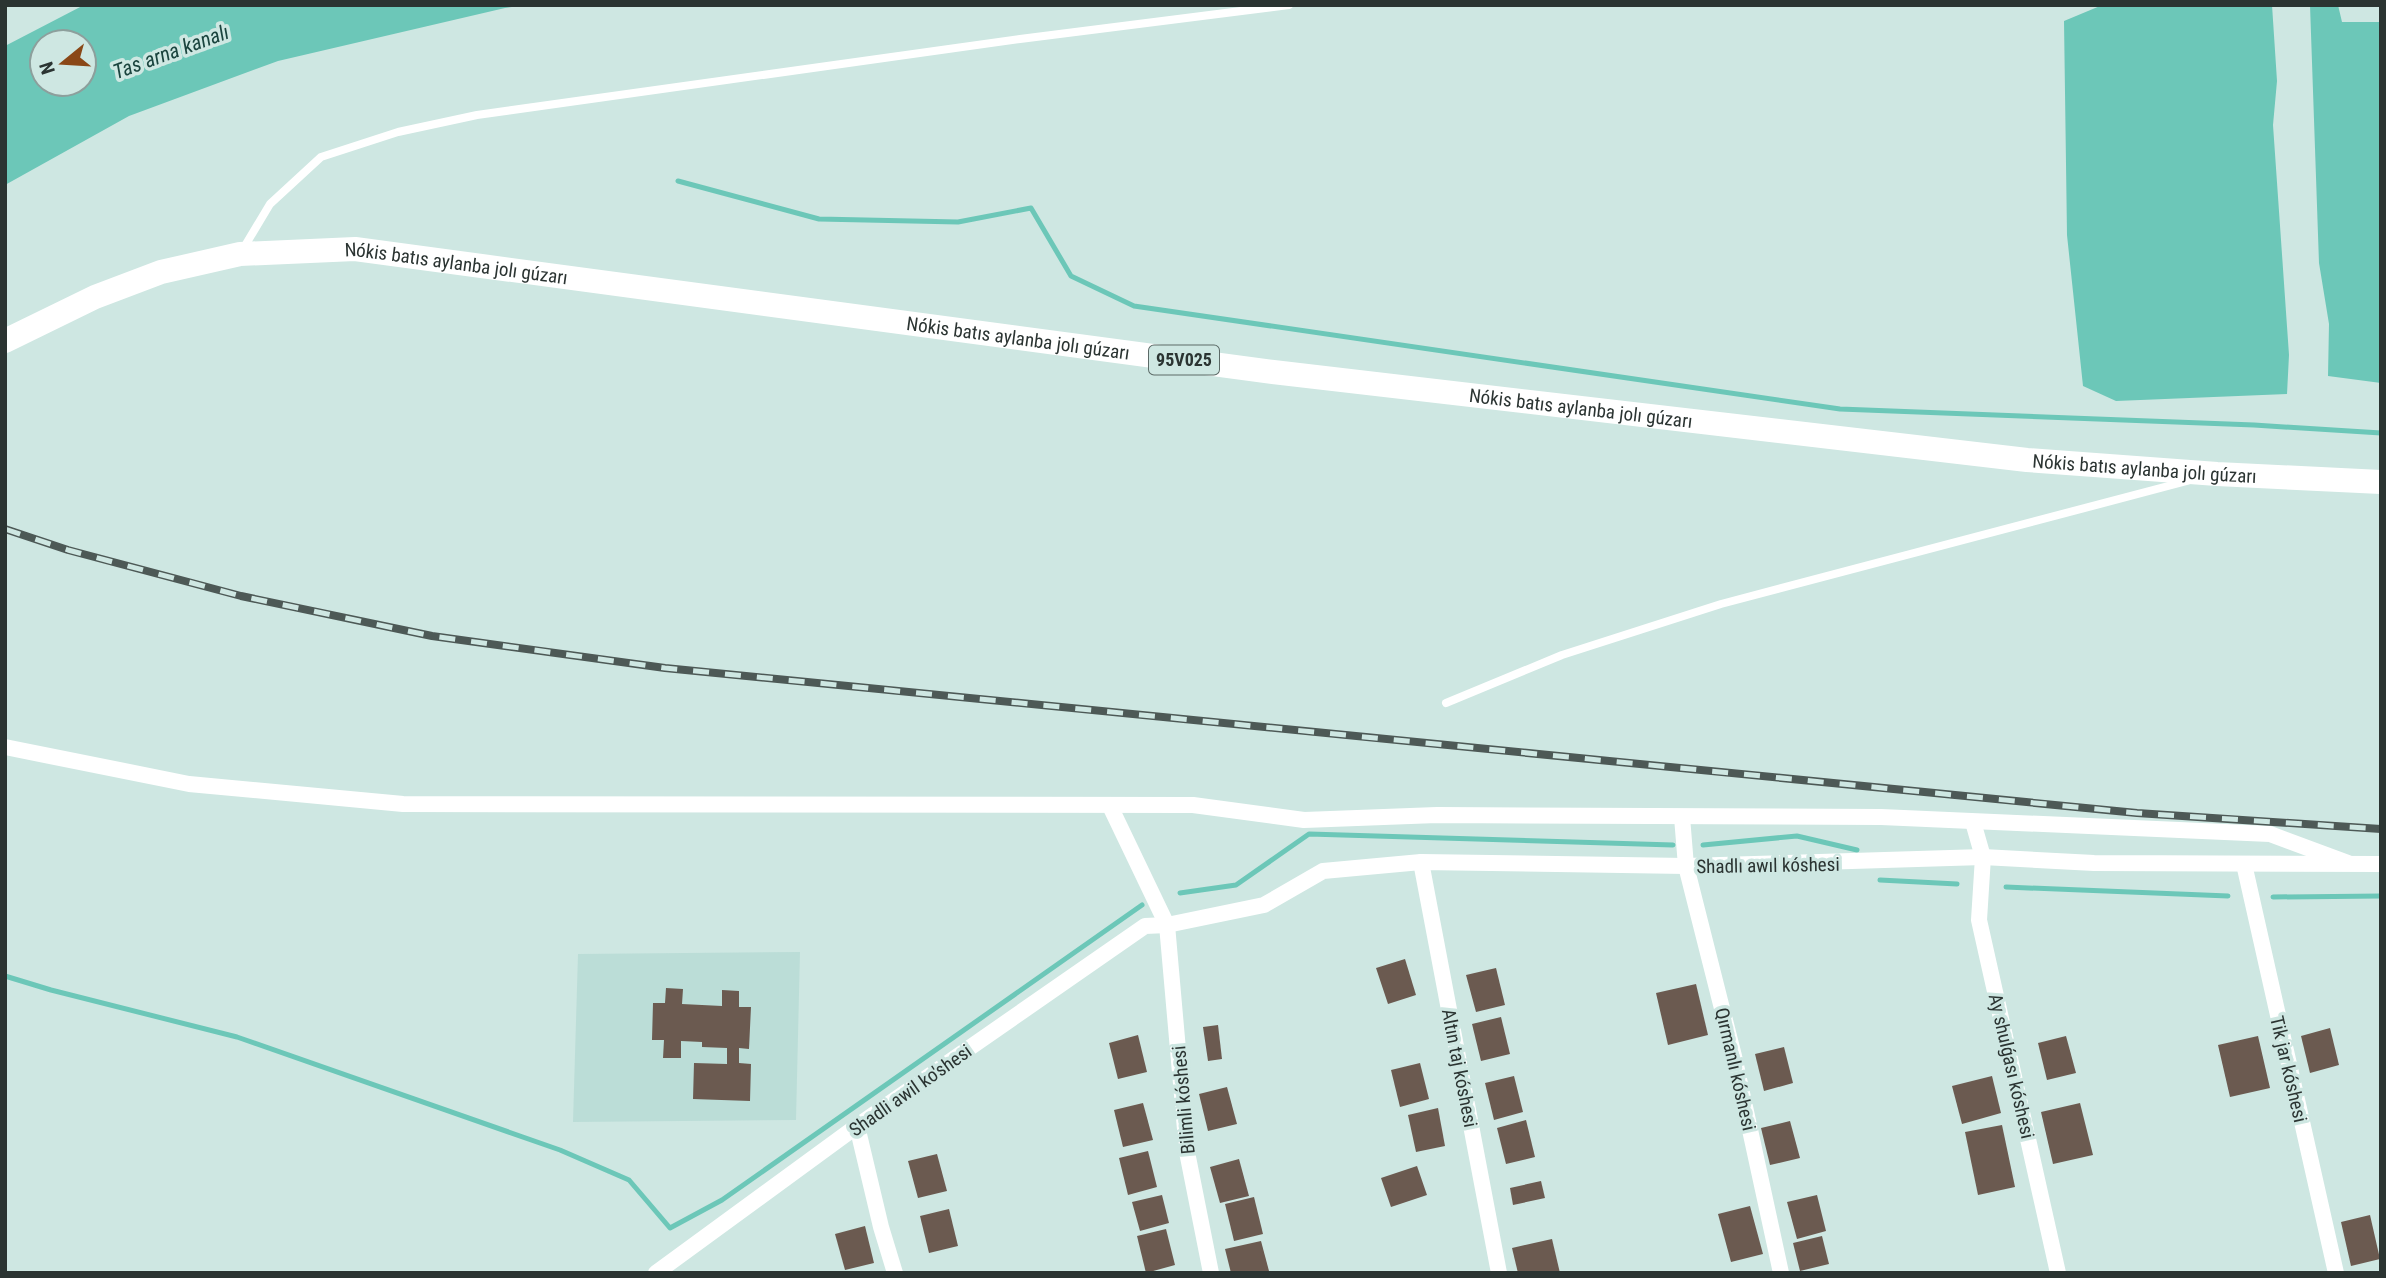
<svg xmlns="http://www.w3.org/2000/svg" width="2386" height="1278" font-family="'Roboto Condensed',sans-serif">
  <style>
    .built { fill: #bbddd7 }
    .water { fill: #6cc7b8; fill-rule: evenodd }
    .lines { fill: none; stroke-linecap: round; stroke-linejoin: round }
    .stream { stroke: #6cc7b8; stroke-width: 5 }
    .building { fill: #6b5a50 }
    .service { stroke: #fff; stroke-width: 8 }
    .minor { stroke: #fff; stroke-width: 16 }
    .primary { stroke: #fff; stroke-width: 24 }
    .rail-casing { stroke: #4d5956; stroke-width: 8 }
    .rail { stroke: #cee7e2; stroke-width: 5; stroke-dasharray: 16; stroke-linecap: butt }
    .labels { text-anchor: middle; stroke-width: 7; stroke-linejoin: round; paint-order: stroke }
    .shield { fill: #cee7e2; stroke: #5c6a67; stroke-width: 2 }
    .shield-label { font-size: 18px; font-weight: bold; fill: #2b3432 }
    .street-label { font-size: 19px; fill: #2b3432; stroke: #cee7e2 }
    .water-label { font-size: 21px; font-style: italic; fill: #1a443e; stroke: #cee7e2 }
  </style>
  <rect width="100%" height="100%" fill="#cee7e2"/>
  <!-- built -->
  <polygon class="built" points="800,952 796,1120 573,1122 578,954"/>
  <!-- water -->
  <g class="water">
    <path d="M84,5H527L505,8L278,61L129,116L5,185V46ZM42,42H84V84H42Z"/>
    <polygon points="2109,5 2272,5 2277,81 2273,125 2289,355 2287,394 2116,401 2083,386 2067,235 2064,21 2100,6"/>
    <polygon points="2310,5 2338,5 2342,22 2381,22 2381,383 2328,376 2329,324 2319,263"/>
  </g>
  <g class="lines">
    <!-- stream -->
    <g class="stream">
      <polyline points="678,181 819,219 958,222 1031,208 1071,276 1134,306 1840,409 2254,425 2381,433"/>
      <polyline points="1703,845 1797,836 1857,850"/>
      <polyline points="1880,880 1957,884"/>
      <polyline points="2006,887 2228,896"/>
      <polyline points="1180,893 1236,885 1309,834 1673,845"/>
      <polyline points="2273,897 2381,896"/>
      <polyline points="5,976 51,990 237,1037 560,1150 629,1180 670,1228 722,1200 1142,905"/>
    </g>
  </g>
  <!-- building -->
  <g class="building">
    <polygon points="1405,959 1416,995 1388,1004 1376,968"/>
    <polygon points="1496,968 1505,1005 1476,1012 1466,975"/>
    <polygon points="1696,984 1708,1035 1668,1045 1656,993"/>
    <polygon points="666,988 683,989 682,1004 722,1006 722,990 739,991 739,1007 751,1007 749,1049 739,1048 739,1063 751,1064 750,1101 693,1099 694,1063 727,1064 727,1048 702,1047 702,1042 681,1041 681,1058 663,1058 664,1040 652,1040 653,1003 665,1003"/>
    <polygon points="1501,1017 1510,1054 1481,1061 1472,1024"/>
    <polygon points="1218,1025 1222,1059 1208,1061 1203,1027"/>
    <polygon points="2330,1028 2339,1065 2310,1073 2301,1036"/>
    <polygon points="1138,1035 1147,1072 1118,1079 1109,1043"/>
    <polygon points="2066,1036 2076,1073 2047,1080 2038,1043"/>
    <polygon points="2258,1036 2270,1088 2230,1097 2218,1045"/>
    <polygon points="1784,1047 1793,1083 1764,1091 1755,1054"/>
    <polygon points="1420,1063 1429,1099 1400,1107 1391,1070"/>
    <polygon points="1514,1076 1523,1112 1494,1120 1485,1083"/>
    <polygon points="1992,1076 2001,1113 1962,1124 1952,1086"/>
    <polygon points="1227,1087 1237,1124 1208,1131 1199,1094"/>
    <polygon points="1143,1103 1153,1140 1123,1147 1114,1110"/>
    <polygon points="2080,1103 2093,1155 2053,1164 2041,1112"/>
    <polygon points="1438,1108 1445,1146 1416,1152 1408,1115"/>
    <polygon points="1526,1120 1535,1157 1506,1164 1497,1128"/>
    <polygon points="1790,1121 1800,1158 1770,1165 1761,1128"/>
    <polygon points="2002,1125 2015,1187 1978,1195 1965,1132"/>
    <polygon points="1148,1151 1157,1187 1128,1195 1119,1158"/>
    <polygon points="937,1154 947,1191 918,1198 908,1161"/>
    <polygon points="1239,1159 1249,1196 1220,1203 1210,1167"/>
    <polygon points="1417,1166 1427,1195 1391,1207 1381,1178"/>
    <polygon points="1541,1181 1545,1198 1513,1205 1510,1188"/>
    <polygon points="1162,1195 1169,1223 1140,1231 1132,1202"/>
    <polygon points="1817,1195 1826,1231 1797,1239 1787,1202"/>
    <polygon points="1254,1197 1263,1234 1234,1241 1225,1204"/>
    <polygon points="1750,1206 1763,1254 1731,1262 1718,1214"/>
    <polygon points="949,1209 958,1246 929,1253 920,1216"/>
    <polygon points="2370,1215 2380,1259 2351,1266 2341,1222"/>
    <polygon points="865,1226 874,1263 845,1270 835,1234"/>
    <polygon points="1166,1229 1175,1265 1146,1273 1137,1236"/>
    <polygon points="1822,1236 1829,1264 1800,1271 1793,1243"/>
    <polygon points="1552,1239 1560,1273 1518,1273 1512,1248"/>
    <polygon points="1261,1241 1269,1271 1231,1273 1225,1249"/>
  </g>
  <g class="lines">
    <!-- service -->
    <g class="service">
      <polyline points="243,249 270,204 321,157 398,132 477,115 1020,39 1289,5"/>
      <polyline points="1446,703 1562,655 1721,604 2187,481"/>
    </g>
    <!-- minor -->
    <g class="minor">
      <polyline points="5,747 189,784 403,804 1193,805 1304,820 1437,815 1881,817 2270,834 2348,863"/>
      <polyline points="1110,806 1167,925 1187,1152 1211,1273"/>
      <polyline points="1682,817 1686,866 1734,1056 1781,1273"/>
      <polyline points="1973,822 1983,857 1979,920 2058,1273"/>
      <polyline points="1421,862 1499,1273"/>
      <polyline points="2244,864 2336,1273"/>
      <polyline points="857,1126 881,1227 895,1273"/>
      <polyline points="656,1273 857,1126 1145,926 1167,925 1264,905 1323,871 1421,862 1686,866 1983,857 2094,863 2381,864"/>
    </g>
    <!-- primary -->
    <path class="primary" id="s1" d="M5,341L95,297L161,272L240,254L355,249L1273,372L2027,460L2217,474L2381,482"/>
    <!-- rail casing -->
    <g class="rail-casing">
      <polyline id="rail" points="5,529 68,550 241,596 432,636 665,668 2137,813 2381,829"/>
    </g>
    <!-- rail -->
    <use href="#rail" class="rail"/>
  </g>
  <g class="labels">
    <!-- shield labels -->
    <rect class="shield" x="1149" y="345.5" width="70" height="29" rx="5"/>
    <g class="shield-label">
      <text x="1184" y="366">95V025</text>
    </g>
    <!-- street labels -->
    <g class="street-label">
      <text dy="7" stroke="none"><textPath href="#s1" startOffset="469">Nókis batıs aylanba jolı gúzarı</textPath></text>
      <text dy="7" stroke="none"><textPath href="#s1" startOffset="1036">Nókis batıs aylanba jolı gúzarı</textPath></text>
      <text dy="7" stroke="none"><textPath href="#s1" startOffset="1603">Nókis batıs aylanba jolı gúzarı</textPath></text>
      <text dy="7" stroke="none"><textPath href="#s1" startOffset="2170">Nókis batıs aylanba jolı gúzarı</textPath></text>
      <text transform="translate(1768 865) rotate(-1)" y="7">Shadlı awıl kóshesi</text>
      <text transform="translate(2012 1066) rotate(77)" y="7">Ay shulǵası kóshesi</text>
      <text transform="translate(1460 1068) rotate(79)" y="7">Altın taj kóshesi</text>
      <text transform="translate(1736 1069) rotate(77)" y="7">Qırmanlı kóshesi</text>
      <text transform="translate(2289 1069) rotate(77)" y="7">Tik jar kóshesi</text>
      <text transform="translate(910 1090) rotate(-35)" y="7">Shadli awil ko'shesi</text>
      <text transform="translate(1183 1100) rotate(-95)" y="7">Bilimli kóshesi</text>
    </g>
    <!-- water labels -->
    <g class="water-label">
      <text transform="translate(171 52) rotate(-20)" y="7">Tas arna kanalı</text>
    </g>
  </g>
  <!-- border -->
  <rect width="2386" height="1278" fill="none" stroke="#2b3432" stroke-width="14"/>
  <!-- north arrow -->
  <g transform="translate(63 63) rotate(252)"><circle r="33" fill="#cee7e2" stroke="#8d9f9c" stroke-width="2"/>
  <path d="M0-5L12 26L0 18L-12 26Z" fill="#8a4817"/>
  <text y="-10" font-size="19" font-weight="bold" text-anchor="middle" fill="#2b3432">N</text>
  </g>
</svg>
